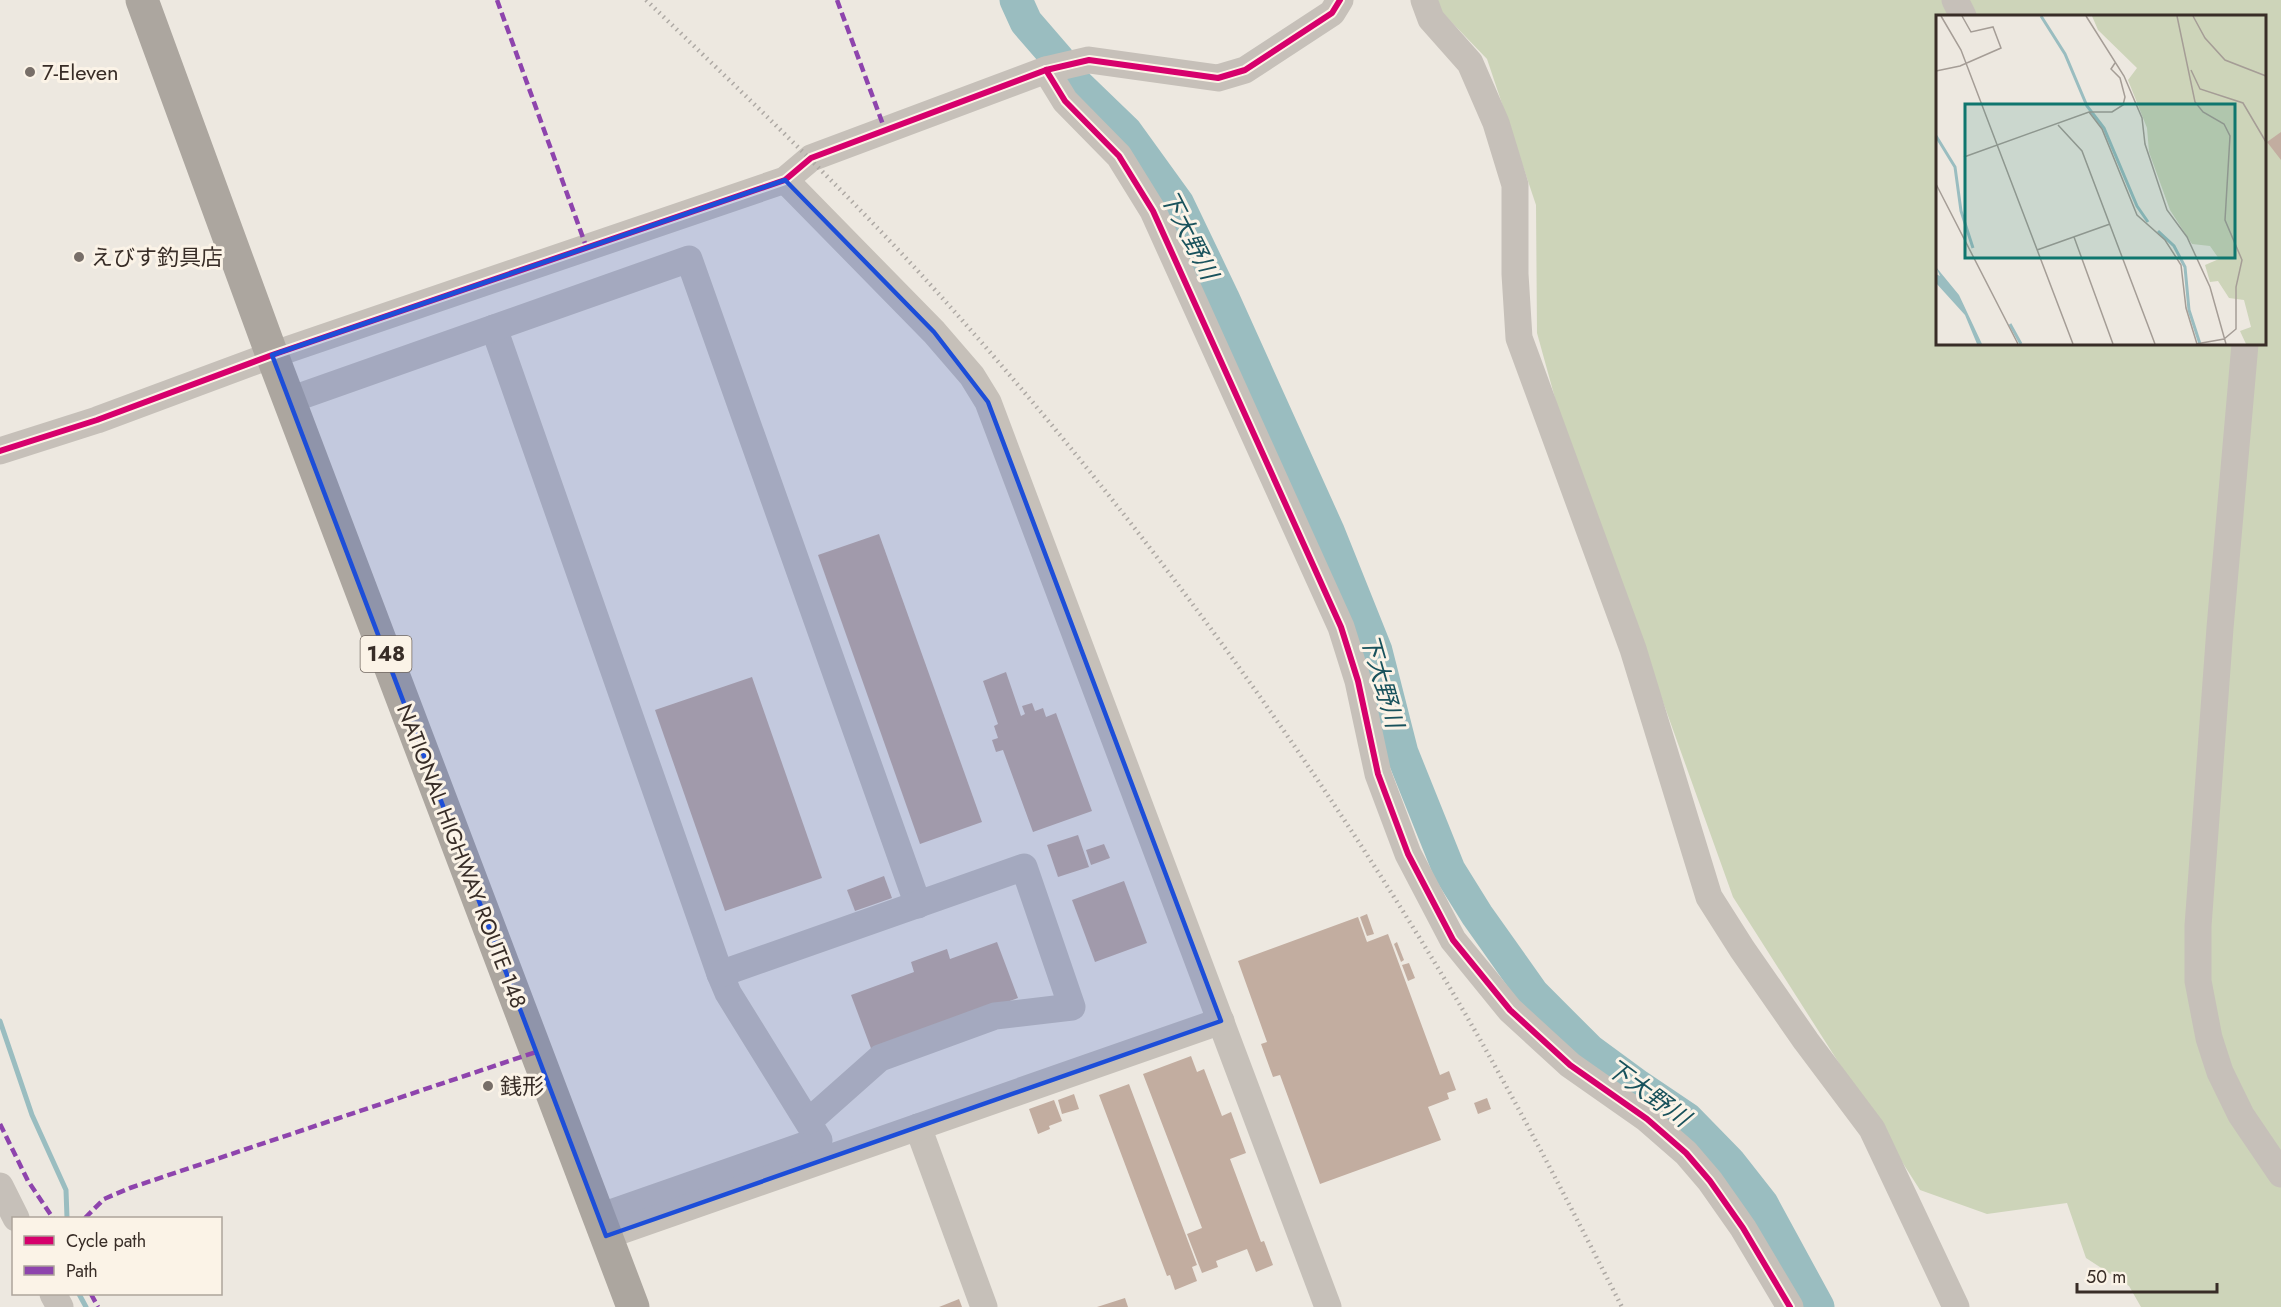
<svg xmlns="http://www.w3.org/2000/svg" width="2281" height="1307" font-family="Jost,'Noto Sans JP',sans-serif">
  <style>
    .green { fill: #cdd4b9; fill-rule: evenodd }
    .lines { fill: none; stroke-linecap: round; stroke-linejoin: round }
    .stream { stroke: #9abdc0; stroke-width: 5 }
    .river { stroke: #9abdc0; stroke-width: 33 }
    .building { fill: #c2ada0 }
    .minor { stroke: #c6c0b9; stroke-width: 27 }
    .highway { stroke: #aca69f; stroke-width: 33 }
    .rail { stroke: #aea9a4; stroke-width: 4.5; stroke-dasharray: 1.5 4.5; stroke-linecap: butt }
    .quiet { stroke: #8e44ad; stroke-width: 4.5; stroke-dasharray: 9 4.5; stroke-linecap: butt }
    .cycleway-casing { stroke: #fbf3e7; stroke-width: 10 }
    .cycleway { stroke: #d6006c; stroke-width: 6 }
    .marked { fill: #1d4ed8; fill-opacity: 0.2; stroke: #1d4ed8; stroke-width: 4.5; stroke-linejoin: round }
    .poi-dot { fill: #776e68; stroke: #fbf3e7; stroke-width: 2 }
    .labels { text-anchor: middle; stroke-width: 6; stroke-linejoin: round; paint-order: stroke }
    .shield { fill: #fbf3e7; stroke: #726861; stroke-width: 1.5 }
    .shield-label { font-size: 21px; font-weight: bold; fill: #382d27 }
    .poi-label { font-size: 22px; fill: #382d27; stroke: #fbf3e7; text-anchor: start }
    .street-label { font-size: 22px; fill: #382d27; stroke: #fbf3e7 }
    .water-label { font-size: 24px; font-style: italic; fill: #19525c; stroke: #fbf3e7 }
    .inset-river { fill: none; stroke: #9abdc0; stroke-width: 3 }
    .inset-road { fill: none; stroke: #a59d96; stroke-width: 1.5 }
    .view { fill: #0f766e; fill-opacity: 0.15; stroke: #0f766e; stroke-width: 3 }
    .inset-edge { fill: none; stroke: #382d27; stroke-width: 3 }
  </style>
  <rect width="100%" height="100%" fill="#ede8e0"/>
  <!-- green -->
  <path class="green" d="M1435,0H2281V1307H2141L2129,1286L2086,1258L2067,1203L1987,1214L1920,1190L1733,897L1558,409L1537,333L1536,205L1487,59L1438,8ZM1938,16H2264V344H1938Z"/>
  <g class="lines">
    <!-- stream -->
    <g class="stream">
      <polyline points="0,1021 32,1115 66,1190 67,1218"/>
      <polyline points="79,1294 86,1307"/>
    </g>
    <!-- river -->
    <polyline class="river" points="1016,0 1026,22 1058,59 1070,78 1126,132 1178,204 1223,298 1328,531 1376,651 1402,753 1449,870 1477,915 1533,994 1589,1050 1638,1086 1687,1119 1729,1162 1762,1204 1818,1307"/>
  </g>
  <!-- building -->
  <g class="building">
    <polygon points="2281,132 2281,160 2267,142"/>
    <polygon points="879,534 982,822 920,844 818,555"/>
    <polygon points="1006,672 1021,716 1025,714 1022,706 1032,703 1035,711 1043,708 1046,717 1056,713 1092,811 1033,832 1003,750 996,752 992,740 998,738 994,726 998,724 983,681"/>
    <polygon points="752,677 822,878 725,911 655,710"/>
    <polygon points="1078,835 1089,867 1058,877 1047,845"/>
    <polygon points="1104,844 1110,858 1091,865 1086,850"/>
    <polygon points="884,876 892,898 855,911 847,890"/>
    <polygon points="1124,881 1147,943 1095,962 1072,900"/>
    <polygon points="1367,914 1374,934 1367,936 1360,917"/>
    <polygon points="1358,917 1367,942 1388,934 1440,1075 1449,1071 1456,1090 1447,1093 1449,1099 1428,1107 1441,1140 1320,1184 1280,1075 1273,1077 1261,1044 1267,1042 1238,961"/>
    <polygon points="997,942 1018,998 872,1051 851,995 914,972 911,962 947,949 950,959"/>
    <polygon points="1397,942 1404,960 1401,962 1394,944"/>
    <polygon points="1409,963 1415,978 1408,981 1402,965"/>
    <polygon points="1191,1056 1197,1072 1204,1069 1222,1116 1231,1112 1246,1153 1230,1159 1261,1242 1264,1241 1273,1265 1256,1272 1247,1249 1216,1261 1218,1267 1202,1273 1187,1234 1202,1228 1143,1074"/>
    <polygon points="1129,1084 1197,1265 1192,1267 1197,1281 1175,1290 1170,1275 1167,1276 1099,1095"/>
    <polygon points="1074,1094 1079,1109 1062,1114 1058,1100"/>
    <polygon points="1487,1098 1491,1109 1478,1114 1474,1103"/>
    <polygon points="1054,1100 1062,1121 1049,1126 1050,1129 1038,1134 1029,1109"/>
    <polygon points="1125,1298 1128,1307 1097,1307"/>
    <polygon points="959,1299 962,1307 939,1307"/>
  </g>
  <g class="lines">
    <!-- minor -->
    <g class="minor">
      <polyline points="1424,0 1431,19 1470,63 1496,123 1515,185 1515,274 1519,338 1633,649 1709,897 1742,949 1806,1041 1872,1129 1956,1307"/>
      <polyline points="1955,0 1963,16"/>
      <polyline points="1046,70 1065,101 1119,156 1153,211 1341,627 1358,681 1378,774 1408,854 1453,940 1510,1010 1570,1065 1647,1119 1686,1153 1710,1181 1743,1228 1790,1307"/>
      <polyline points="785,180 934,332 972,376 988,402 1328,1307"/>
      <polyline points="494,328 720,974 728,993 819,1140 599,1217"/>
      <polyline points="2245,344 2220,628 2198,926 2198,981 2209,1038 2220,1072 2241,1115 2281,1174"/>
      <polyline points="290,400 689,259 918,905"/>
      <polyline points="0,451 97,420 272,355 785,180 811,158 1046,70 1089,60 1218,78 1245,70 1332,13 1340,0"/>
      <polyline points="720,974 1024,867 1072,1007 995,1016 880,1058 809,1121"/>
      <polyline points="918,1127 984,1307"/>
      <polyline points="0,1186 16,1218"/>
      <polyline points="606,1236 1221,1021"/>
      <polyline points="53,1294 60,1307"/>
    </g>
    <!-- highway -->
    <polyline class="highway" points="142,0 272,355 633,1307"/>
    <!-- rail -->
    <path class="rail" d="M646,0C745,95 845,190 937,292C1129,506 1302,741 1450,988C1512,1092 1567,1200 1622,1307"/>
    <!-- quiet -->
    <g class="quiet">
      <polyline points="497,0 586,246"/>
      <polyline points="837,0 885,130"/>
      <polyline points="0,1124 28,1181 53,1218"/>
      <polyline points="85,1218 104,1199 130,1188 536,1052"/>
      <polyline points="91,1294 98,1307"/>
    </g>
    <!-- cycleway casing -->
    <g class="cycleway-casing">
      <g id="cycleway">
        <polyline points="1046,70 1065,101 1119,156 1153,211 1341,627 1358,681 1378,774 1408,854 1453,940 1510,1010 1570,1065 1647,1119 1686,1153 1710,1181 1743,1228 1790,1307"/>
        <polyline points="0,451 97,420 272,355 785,180 811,158 1046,70 1089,60 1218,78 1245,70 1332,13 1340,0"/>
      </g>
    </g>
    <!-- cycleway -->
    <use href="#cycleway" class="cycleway"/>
  </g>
  <!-- marked area -->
  <path class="marked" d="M785,180L934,332L988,402L1221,1021L606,1236L272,355Z"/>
  <!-- markers -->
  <g class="poi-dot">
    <circle cx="30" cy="72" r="6"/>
    <circle cx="79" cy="257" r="6"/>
    <circle cx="488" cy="1086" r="6"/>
  </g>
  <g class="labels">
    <!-- shield labels -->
    <rect class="shield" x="360.5" y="636" width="51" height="36" rx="4.5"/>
    <g class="shield-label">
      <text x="386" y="661">148</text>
    </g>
    <!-- poi labels -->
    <g class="poi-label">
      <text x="42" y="80">7-Eleven</text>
      <text x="91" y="265">えびす釣具店</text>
      <text x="500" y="1094">銭形</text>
    </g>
    <!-- street labels -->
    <g class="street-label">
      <text transform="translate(462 856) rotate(69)" y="8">NATIONAL HIGHWAY ROUTE 148</text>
    </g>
    <!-- water labels -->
    <g class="water-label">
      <text transform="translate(1189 235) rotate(63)" y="8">下大野川</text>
      <text transform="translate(1382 681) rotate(74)" y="8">下大野川</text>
      <text transform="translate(1648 1093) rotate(36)" y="8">下大野川</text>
    </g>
  </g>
  <!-- overview -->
  <g transform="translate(1936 15)">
    <rect width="330" height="330" fill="#ede8e0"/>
    <path d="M156,1H330V329H310L304,316L315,312L308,285L293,283L282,266L274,267L269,250L283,244L281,241L274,231L256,229L234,195L213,137L211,113L192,65L201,53L162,15Z" fill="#cdd4b9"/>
    <path d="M0,252L23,280L46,329H41L29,300L0,268V259L4,261Z" fill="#9abdc0"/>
    <path class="inset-river" d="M105,1L129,39L151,91L168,113L201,191L212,207M0,121L19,152L25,196L37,233M222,216L238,231L249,252L253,295L264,329M74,309L85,329"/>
    <path class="inset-road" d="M5,1L25,35L137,329M150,1L188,61L206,103L209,129L231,195L251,222L274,272L290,329M241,1L259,87L267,97L288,109L294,121L289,205L306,245L300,272V314L288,324L260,329M257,1L269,23L289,45L330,61M255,55L264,74L307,88L330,127M0,56L24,51L65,33L57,12L35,17L26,1M153,97L166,114L201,200L229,225L245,250L250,293L261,329M122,110L146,136L219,329M28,142L153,97H176L187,90L189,82L184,63L175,54L179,48M0,169L82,329M138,222L177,329M101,235L174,209"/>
    <path class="view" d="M29,89H299V243H29Z"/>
    <rect width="330" height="330" class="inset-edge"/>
  </g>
  <!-- legend -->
  <rect x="12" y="1217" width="210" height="78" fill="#fbf3e7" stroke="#ada49a" stroke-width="1.5"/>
  <rect x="24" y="1236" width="30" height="9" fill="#d6006c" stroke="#ada49a" stroke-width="1.5"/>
  <text x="66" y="1247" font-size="18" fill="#382d27">Cycle path</text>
  <rect x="24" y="1266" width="30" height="9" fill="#8e44ad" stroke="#ada49a" stroke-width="1.5"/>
  <text x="66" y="1277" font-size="18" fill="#382d27">Path</text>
  <!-- scale -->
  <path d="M2077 1283v9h140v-9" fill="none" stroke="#382d27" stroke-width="3"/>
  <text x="2086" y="1283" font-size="18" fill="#382d27" stroke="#fbf3e7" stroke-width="4.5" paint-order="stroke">50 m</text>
</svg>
